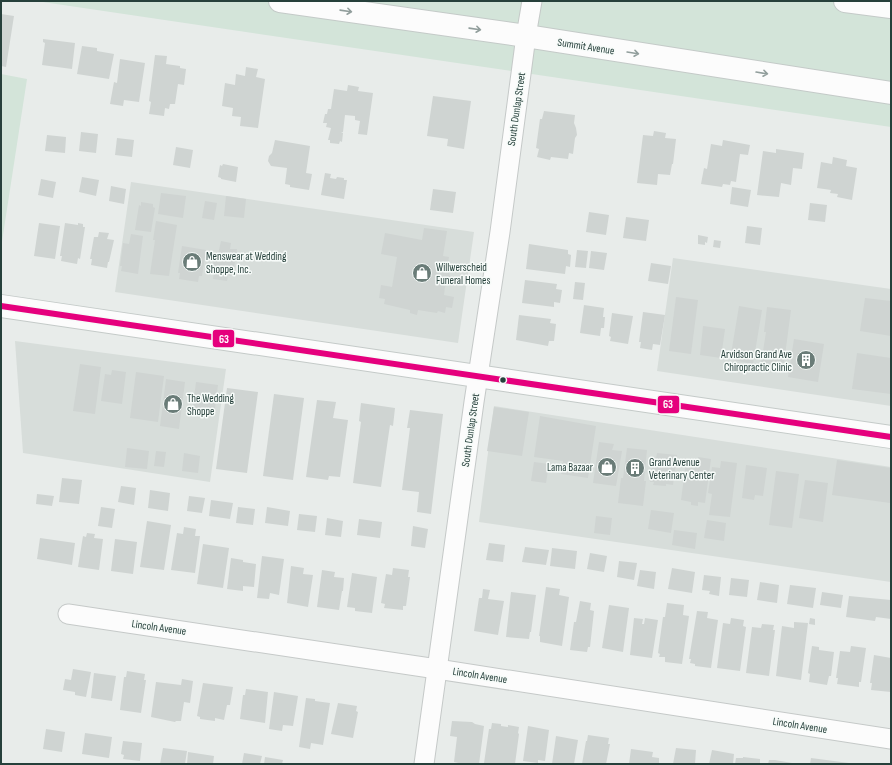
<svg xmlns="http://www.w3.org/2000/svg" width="892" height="765" font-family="'Sofia Sans Condensed',sans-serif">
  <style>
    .built { fill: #d7ddda }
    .green { fill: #d3e4d9 }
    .building { fill: #cfd4d2 }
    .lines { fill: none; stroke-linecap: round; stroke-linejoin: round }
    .street-casing { stroke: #c5c9c8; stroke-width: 21 }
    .secondary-casing { stroke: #c4cac8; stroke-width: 24 }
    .street { stroke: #fcfcfc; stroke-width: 19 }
    .secondary { stroke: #fcfcfc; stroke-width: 22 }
    .bus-1-casing { stroke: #f7fbf9; stroke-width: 9 }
    .bus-1 { stroke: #e5007d; stroke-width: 6 }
    .oneway { stroke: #919e9c }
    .bus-dot { fill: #26403b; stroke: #f7fbf9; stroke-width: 1.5 }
    .labels { text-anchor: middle; stroke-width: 3; stroke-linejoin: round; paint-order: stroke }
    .street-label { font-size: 11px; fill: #26403b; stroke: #f7fbf9 }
    .poi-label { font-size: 11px; fill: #26403b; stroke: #f7fbf9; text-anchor: start }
    .line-badge { stroke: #f7fbf9; stroke-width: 1.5 }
    .badge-label { font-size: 11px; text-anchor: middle; font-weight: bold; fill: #fff }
  </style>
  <rect width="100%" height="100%" fill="#e8ecea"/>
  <!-- built -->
  <g class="built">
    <polygon points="131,182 474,232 458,343 115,292"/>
    <polygon points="673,258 891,289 891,406 657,371"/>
    <polygon points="15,341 226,369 210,482 23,453"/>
    <polygon points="494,406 891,467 891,582 479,522"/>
  </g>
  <!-- green -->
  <g class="green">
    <polygon points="36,1 891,1 891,127"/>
    <polygon points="1,74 27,79 1,248"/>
  </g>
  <!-- building -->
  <g class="building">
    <polygon points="1,14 14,16 6,67 1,66"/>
    <polygon points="43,39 75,43 72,69 42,65 45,43 43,42"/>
    <polygon points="82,46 97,48 97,51 114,54 109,79 77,74"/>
    <polygon points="155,55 167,56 166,64 180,66 180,68 186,69 184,85 178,84 175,104 170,104 169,109 165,108 164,116 149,114 151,102 149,101"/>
    <polygon points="120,59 145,63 139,102 124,100 123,106 110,104 114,82 117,83"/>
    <polygon points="246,67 258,69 256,77 265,79 258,128 240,126 241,117 232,116 233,108 222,106 225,83 235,85 236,74 245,76"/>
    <polygon points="348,85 359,87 358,91 373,93 367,135 358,134 360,121 355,120 355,116 345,115 343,132 341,133 343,133 342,142 340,141 339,144 330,143 330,140 328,140 331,128 326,127 327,123 323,123 325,114 327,114 328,109 331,109 334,89 347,91"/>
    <polygon points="433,96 471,101 464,149 447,146 448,139 427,136"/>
    <polygon points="544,111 575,115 574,123 576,128 577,135 575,138 573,154 569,153 568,159 551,157 550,160 537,157 539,149 536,148 540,119 542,119"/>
    <polygon points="654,131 666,133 665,138 676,139 673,164 672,164 670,175 658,174 657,185 637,183 643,135 653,136"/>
    <polygon points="81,132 98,134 96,153 79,151"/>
    <polygon points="47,135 66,137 65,153 45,151"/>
    <polygon points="117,138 134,140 132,157 115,155"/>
    <polygon points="275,140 310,146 306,173 312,174 309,190 290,187 290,185 285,184 287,168 271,166 268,161 269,156 272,153"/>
    <polygon points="723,140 750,145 748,155 740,154 736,182 731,181 730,185 723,184 722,187 701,184 704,168 707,169 711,144 722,146"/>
    <polygon points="176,147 193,150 190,168 173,165"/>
    <polygon points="776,149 804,153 802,169 793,168 791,185 781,183 779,197 757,195 763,151 776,153"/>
    <polygon points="833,157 847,160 846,166 857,168 852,200 837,197 838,194 830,193 831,190 817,188 821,162 832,164"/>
    <polygon points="223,164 238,167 236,182 221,179 221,178 218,177 220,165 222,166"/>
    <polygon points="325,173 331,174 330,178 336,179 337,177 344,178 344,180 347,180 344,199 321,195"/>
    <polygon points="82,177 99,180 96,196 79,192"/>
    <polygon points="41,179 56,182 53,198 38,195"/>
    <polygon points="111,186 126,189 124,204 109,201"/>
    <polygon points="732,187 751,190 748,207 730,204"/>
    <polygon points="433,189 456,192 453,213 430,210"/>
    <polygon points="161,193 186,196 183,218 158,214"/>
    <polygon points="226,196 246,199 244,218 224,216"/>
    <polygon points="205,201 217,203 214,220 202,218"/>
    <polygon points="141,202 153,204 153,207 155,208 151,232 135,230 139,205 141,206"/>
    <polygon points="810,203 827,205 825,222 808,220"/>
    <polygon points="589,212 609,215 606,235 586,232"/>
    <polygon points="626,217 649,220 646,241 623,238"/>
    <polygon points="156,221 177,225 169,276 150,274 155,240 153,240"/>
    <polygon points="39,223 60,226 55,259 34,256"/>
    <polygon points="65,223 78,225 78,223 83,224 83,227 85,227 80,259 78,258 77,264 61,261 62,256 60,256"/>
    <polygon points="747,226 762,228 760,245 745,243"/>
    <polygon points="424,228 447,231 443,256 449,257 447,269 449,270 450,277 449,282 445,287 444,295 454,297 452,308 446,307 445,313 438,311 437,313 418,310 417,315 410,313 410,310 384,304 385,299 379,298 381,285 392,287 397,257 381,254 385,233 422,240"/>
    <polygon points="99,232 109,233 107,239 114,240 109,262 108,262 107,268 91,265 92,259 90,259 94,237 98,237"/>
    <polygon points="131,234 143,236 138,274 121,271 122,266 120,266 123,243 129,244"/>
    <polygon points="698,235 708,237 707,243 705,242 705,245 698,244"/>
    <polygon points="714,240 721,241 720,248 713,247"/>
    <polygon points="221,241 231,243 230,249 237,249 233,274 230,276 228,275 227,281 213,279 214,270 212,270 214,258 217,259"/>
    <polygon points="529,244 568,250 568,254 571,255 570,267 566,266 565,274 526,269"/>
    <polygon points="182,246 206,250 202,276 199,276 198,282 179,279 180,273 178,273"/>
    <polygon points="577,250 588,251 586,268 575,267"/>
    <polygon points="591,251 607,253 604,270 589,268"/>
    <polygon points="651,263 671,266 668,284 648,281"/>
    <polygon points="525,280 557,284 556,289 562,290 560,303 554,302 554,307 522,303"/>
    <polygon points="575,282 585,283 583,300 573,299"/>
    <polygon points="676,297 698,300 691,354 669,351"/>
    <polygon points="865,298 891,301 891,336 860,331"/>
    <polygon points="584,305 604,308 603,317 605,317 604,328 601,328 600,336 580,333"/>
    <polygon points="739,306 762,310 753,364 733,360 734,355 731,354"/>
    <polygon points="767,307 791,310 784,363 782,362 781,367 761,364 766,332 764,332"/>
    <polygon points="643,312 665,315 660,345 653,344 652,350 640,348 641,342 639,342"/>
    <polygon points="612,313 633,316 628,344 610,341 611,337 609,336"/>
    <polygon points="519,315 551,319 550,323 556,324 554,341 549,341 548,346 516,340"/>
    <polygon points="703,326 725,329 721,358 700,355"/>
    <polygon points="794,339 824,344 818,382 788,377"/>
    <polygon points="857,353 891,358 891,394 852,389"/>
    <polygon points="80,364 101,367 95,414 73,411"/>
    <polygon points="112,370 126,372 122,404 101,401 105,374 111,375"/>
    <polygon points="136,372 164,376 158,422 130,418"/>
    <polygon points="166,379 185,382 179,429 160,426"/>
    <polygon points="196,382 218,385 214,416 192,413"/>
    <polygon points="227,388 258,392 247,473 216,469"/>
    <polygon points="274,394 304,398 293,480 263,476"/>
    <polygon points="317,400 336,402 333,418 348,420 340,477 329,476 328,480 306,477"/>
    <polygon points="361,403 395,408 393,426 390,425 381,487 353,483 361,422 359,421"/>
    <polygon points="494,407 529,412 522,456 487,451"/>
    <polygon points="410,410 443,414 431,514 417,512 419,492 402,490 410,428 407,428"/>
    <polygon points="540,416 596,426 588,478 561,474 563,461 534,457"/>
    <polygon points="599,442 614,444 612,450 622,451 616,486 593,483"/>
    <polygon points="127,448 149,451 147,469 125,467"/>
    <polygon points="627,448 647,450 644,481 646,481 643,506 618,503 621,478 623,478"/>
    <polygon points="156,451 166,452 164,467 154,466"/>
    <polygon points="184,453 200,456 198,473 182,471"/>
    <polygon points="657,453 677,455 673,485 666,484 666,486 653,485 654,482 650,482 653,457 656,458"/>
    <polygon points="698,457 711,459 705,503 698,502 698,506 691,505 691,502 681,500 686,462 697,463"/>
    <polygon points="837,460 891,468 890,503 832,495"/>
    <polygon points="721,461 737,463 730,517 709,515 712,494 708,493 712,467 720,468"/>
    <polygon points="534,462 549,464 546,483 531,481"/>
    <polygon points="746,465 767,468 763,496 755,495 754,500 742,498"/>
    <polygon points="776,471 799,474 792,528 769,525"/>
    <polygon points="62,478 82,480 79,504 59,502"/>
    <polygon points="805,480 828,483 823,522 799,518"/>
    <polygon points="121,486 136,488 134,505 118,502"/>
    <polygon points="150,490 170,493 168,511 148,508"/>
    <polygon points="37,494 54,496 52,506 36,504"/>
    <polygon points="189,496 205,498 202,513 187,511"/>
    <polygon points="211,500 233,503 230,519 209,516"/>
    <polygon points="101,507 115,509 112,528 98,526"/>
    <polygon points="238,507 255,509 253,525 236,523"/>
    <polygon points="267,507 290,511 288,526 265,523"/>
    <polygon points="651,510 674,513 671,533 648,529"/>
    <polygon points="299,514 317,516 315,532 297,530"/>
    <polygon points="596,516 612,518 610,535 594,533"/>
    <polygon points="327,518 343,521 341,537 325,535"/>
    <polygon points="359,519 382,522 380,538 357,535"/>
    <polygon points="707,520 726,523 724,541 704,538"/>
    <polygon points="147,521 171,525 164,570 140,567"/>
    <polygon points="413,526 428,529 425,548 411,546"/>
    <polygon points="184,527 196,529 195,536 200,536 195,573 171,570 177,533 183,534"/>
    <polygon points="674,530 697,533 695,549 672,545"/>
    <polygon points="87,533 95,534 94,538 103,539 99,570 78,567 83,536 86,537"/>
    <polygon points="40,538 75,543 72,565 37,559"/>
    <polygon points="115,539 137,542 133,574 111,571"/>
    <polygon points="489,543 505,545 503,562 486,560"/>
    <polygon points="203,544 229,548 223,588 197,584"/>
    <polygon points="525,547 549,550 546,565 522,562"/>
    <polygon points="552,548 577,551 575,569 550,566"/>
    <polygon points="590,553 607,556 604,572 587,569"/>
    <polygon points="262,556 284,559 279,595 270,593 269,599 257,598"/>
    <polygon points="231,558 243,560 243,562 256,564 254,587 243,586 243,591 227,589"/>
    <polygon points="619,561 637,563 634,580 617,577"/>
    <polygon points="291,566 304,568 303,574 313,575 308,607 287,603"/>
    <polygon points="393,568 409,570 408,577 410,577 406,606 403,606 403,610 384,608 385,604 381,603 386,574 392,575"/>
    <polygon points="672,568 695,572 692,593 668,589"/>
    <polygon points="322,570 335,572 334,577 344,578 343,591 342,591 339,610 317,607"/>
    <polygon points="640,570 656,572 654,589 637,586"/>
    <polygon points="352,573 377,577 372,613 355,611 355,608 347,607"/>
    <polygon points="704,575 721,577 719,596 709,594 710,591 702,590"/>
    <polygon points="731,578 749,580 747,597 729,595"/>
    <polygon points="760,582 779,585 777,603 757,600"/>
    <polygon points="790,585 816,588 813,608 787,604"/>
    <polygon points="546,587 560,589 559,595 569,597 562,646 540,642 540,636 539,636"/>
    <polygon points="483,589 490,590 488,599 504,601 498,635 474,631 479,598 482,598"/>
    <polygon points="511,592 536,595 531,632 530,632 529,639 506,637"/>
    <polygon points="822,592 843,595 841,608 820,605"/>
    <polygon points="849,596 891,600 891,619 876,617 875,621 846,617"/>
    <polygon points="580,601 591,603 590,610 594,611 590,647 588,647 587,652 570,650 574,622 576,622"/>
    <polygon points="667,603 684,605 683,615 689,616 682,664 665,662 665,657 659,657 660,654 658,653 663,617 665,617"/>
    <polygon points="609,605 629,608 623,652 602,648"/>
    <polygon points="697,611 708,612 707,618 718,620 711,668 695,666 695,664 690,663 691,659 689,659"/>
    <polygon points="634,618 643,619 642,624 644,624 645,618 658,620 652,658 630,655"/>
    <polygon points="731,618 744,620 743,626 746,627 740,671 717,668 723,623 730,624"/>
    <polygon points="810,618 815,619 815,625 809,624"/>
    <polygon points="794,622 808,623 801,680 776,676 782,626 794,628"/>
    <polygon points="762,624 774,625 773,630 775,630 769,676 746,673 752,627 761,628"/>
    <polygon points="812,646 819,647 819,650 834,652 831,676 829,676 827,685 809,682 810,674 808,673"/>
    <polygon points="851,646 866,648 861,682 859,682 859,687 837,684 838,678 836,678 840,651 850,652"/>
    <polygon points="874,655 891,658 891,692 871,690 872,683 870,683"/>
    <polygon points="73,669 91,672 86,697 75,695 75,692 63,690 65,679 71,680"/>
    <polygon points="127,671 145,674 144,680 146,680 141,713 120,710 124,677 126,677"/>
    <polygon points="94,673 116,676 112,701 91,698"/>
    <polygon points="182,679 193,681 190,703 184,702 181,721 176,721 175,722 151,717 156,682 181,685"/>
    <polygon points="203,683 233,687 230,705 227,705 224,720 215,718 215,721 200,719 200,717 197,716"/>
    <polygon points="246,689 268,692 265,723 240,719 243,695 245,695"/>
    <polygon points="274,692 298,696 293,726 283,725 282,731 269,729"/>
    <polygon points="306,698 315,699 315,701 330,703 323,745 311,743 310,749 299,747"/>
    <polygon points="338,703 357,706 356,711 358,712 353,738 331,734"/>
    <polygon points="452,721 472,722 475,724 484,726 479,764 463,764 454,762 457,737 450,736"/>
    <polygon points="492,723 501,724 501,726 508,727 508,725 519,727 518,733 519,734 515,764 484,763 489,729 491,729"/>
    <polygon points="528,726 549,730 545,761 538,760 538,763 523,761"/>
    <polygon points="46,729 65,732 62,752 43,749"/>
    <polygon points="85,733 112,737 109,758 82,754"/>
    <polygon points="588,735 609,738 608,744 610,744 606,764 582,764 586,741 587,741"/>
    <polygon points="556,736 578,740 574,764 552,764"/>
    <polygon points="123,741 142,743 140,761 123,759 124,755 121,754"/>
    <polygon points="163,748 187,751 185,764 160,764"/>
    <polygon points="676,748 696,750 695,764 673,764"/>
    <polygon points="631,749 653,752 652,757 659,758 659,764 629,764"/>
    <polygon points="712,750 734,754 733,764 709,764"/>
    <polygon points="188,752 214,756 213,764 187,764"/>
    <polygon points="244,753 262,756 260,764 242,764"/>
    <polygon points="265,757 283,760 282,764 264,764"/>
    <polygon points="743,757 760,759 760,764 735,764 736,758 743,758"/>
    <polygon points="811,758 849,763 849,764 810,764"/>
    <polygon points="769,760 775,760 792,763 792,764 768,764"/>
  </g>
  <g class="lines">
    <!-- street casing -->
    <g class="street-casing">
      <g id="street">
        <polyline points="68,614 437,669 891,739"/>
        <polyline points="424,764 474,402 500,232 526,36 532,1"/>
      </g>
    </g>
    <!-- secondary casing -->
    <g class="secondary-casing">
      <g id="secondary">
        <polyline points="280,1 526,36 891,93"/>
        <polyline points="845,1 891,7"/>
        <polyline points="1,306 891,437"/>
      </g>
    </g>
    <!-- street -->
    <use href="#street" class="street"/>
    <!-- secondary -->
    <use href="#secondary" class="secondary"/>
    <!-- bus-1 casing -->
    <g class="bus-1-casing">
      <polyline id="bus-1" points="1,306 891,437"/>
    </g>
    <!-- bus-1 -->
    <use href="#bus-1" class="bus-1"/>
  </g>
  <!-- one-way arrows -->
  <defs><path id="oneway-shaft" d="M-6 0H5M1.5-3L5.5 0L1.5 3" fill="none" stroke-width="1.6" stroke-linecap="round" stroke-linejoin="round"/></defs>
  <g class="oneway">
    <use href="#oneway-shaft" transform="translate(346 11) rotate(8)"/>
    <use href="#oneway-shaft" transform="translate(475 29) rotate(8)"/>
    <use href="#oneway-shaft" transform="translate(633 53) rotate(9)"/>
    <use href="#oneway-shaft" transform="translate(762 73) rotate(9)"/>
  </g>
  <!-- icons -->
  <defs>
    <g id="shop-disc" transform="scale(1)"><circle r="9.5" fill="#6a7c78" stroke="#f7fbf9"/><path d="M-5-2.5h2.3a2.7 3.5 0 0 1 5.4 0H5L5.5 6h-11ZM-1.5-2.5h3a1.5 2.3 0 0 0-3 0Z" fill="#fff"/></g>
    <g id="building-disc" transform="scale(1)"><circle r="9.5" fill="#6a7c78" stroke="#f7fbf9"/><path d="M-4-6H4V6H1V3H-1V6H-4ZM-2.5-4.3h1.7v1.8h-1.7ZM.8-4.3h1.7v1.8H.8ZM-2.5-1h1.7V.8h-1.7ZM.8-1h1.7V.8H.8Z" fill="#fff"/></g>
  </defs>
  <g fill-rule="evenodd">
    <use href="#shop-disc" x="192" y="262"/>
    <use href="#shop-disc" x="422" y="273"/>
    <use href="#building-disc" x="806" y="360"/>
    <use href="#shop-disc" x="173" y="404"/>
    <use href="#shop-disc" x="607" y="467"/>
    <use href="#building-disc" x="635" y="468"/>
  </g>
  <!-- markers -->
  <circle class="bus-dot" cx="503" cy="380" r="3.5"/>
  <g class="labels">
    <!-- street labels -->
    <g class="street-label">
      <text transform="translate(586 46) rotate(9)" y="4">Summit Avenue</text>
      <text transform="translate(516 109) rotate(-82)" y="4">South Dunlap Street</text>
      <text transform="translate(470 430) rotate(-82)" y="4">South Dunlap Street</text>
      <text transform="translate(159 627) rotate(8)" y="4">Lincoln Avenue</text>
      <text transform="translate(480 675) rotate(9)" y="4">Lincoln Avenue</text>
      <text transform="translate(800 725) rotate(9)" y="4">Lincoln Avenue</text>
    </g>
    <!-- poi labels -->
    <g class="poi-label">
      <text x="206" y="260">Menswear at Wedding<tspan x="206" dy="13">Shoppe, Inc.</tspan></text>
      <text x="436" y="271">Willwerscheid<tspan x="436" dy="13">Funeral Homes</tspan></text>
      <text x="792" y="358" text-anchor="end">Arvidson Grand Ave<tspan x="792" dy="13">Chiropractic Clinic</tspan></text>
      <text x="187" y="402">The Wedding<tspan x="187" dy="13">Shoppe</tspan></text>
      <text x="649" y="466">Grand Avenue<tspan x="649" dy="13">Veterinary Center</tspan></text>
      <text x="593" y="471" text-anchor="end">Lama Bazaar</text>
    </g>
  </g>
  <g class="line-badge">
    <rect x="212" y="329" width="23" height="19" rx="4" fill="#e5007d"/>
    <rect x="657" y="395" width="23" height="19" rx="4" fill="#e5007d"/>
  </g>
  <g class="badge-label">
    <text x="224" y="343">63</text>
    <text x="668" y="408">63</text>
  </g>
  <!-- border -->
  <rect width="892" height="765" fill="none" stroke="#26403b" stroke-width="4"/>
</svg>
